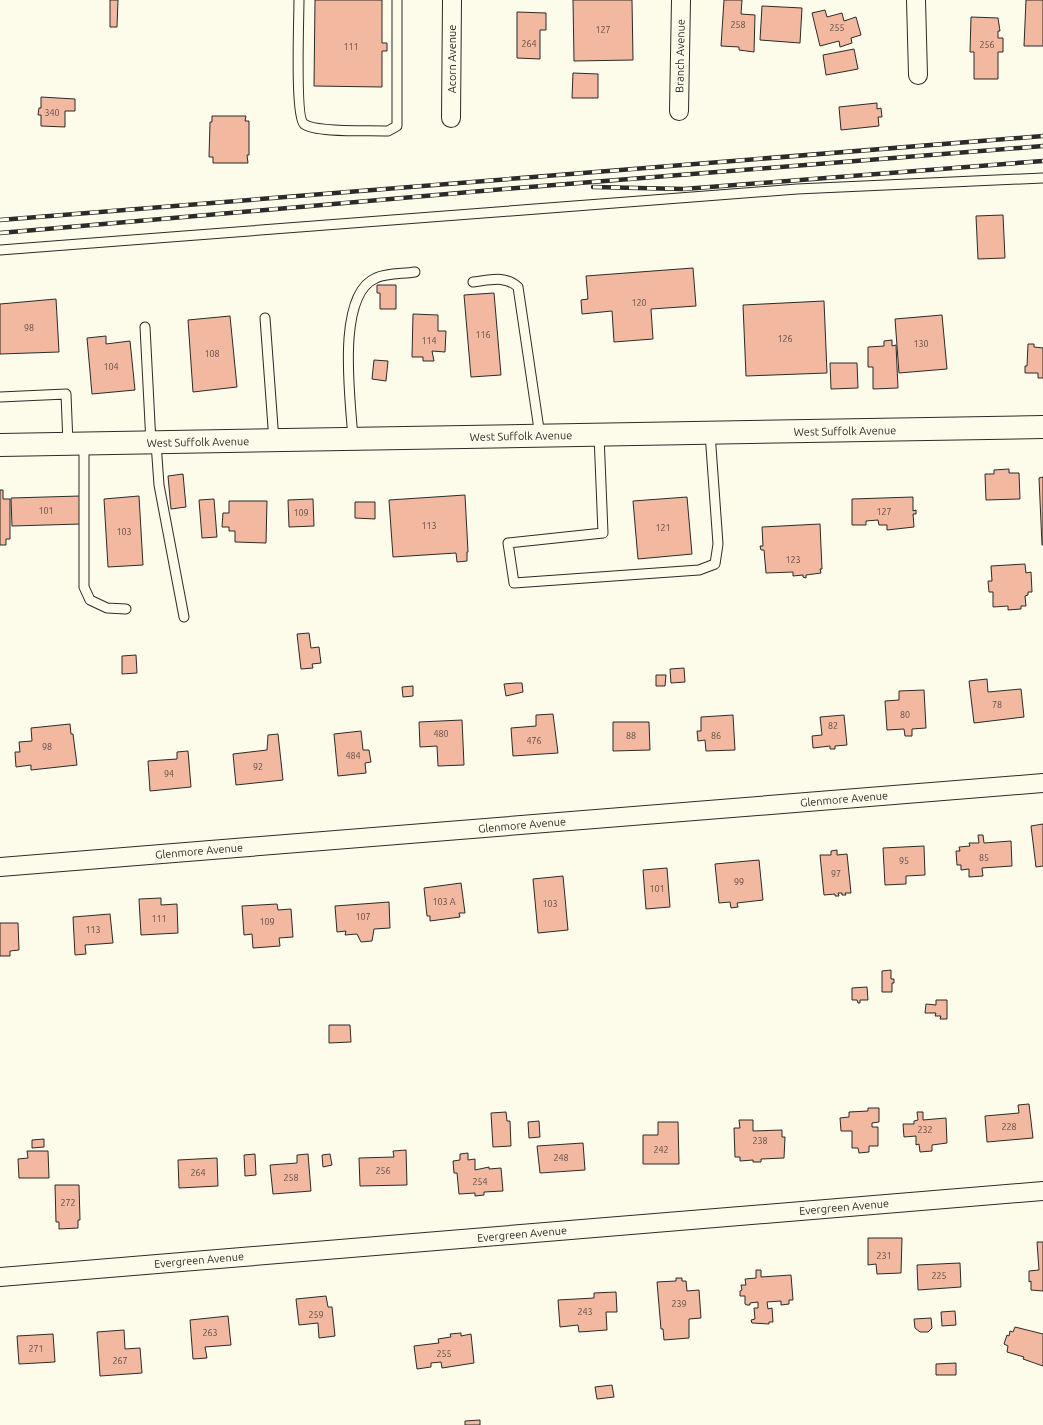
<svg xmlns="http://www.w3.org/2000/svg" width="1043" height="1425" font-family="Ubuntu,sans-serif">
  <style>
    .building { fill: #f2b8a0; stroke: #2b2b2b }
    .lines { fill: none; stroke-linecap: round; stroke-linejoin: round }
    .service-casing { stroke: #2b2b2b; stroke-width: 11 }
    .minor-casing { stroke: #2b2b2b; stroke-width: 20 }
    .secondary-casing { stroke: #2b2b2b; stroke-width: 24 }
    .service { stroke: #fdfbea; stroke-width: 9 }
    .minor { stroke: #fdfbea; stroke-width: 18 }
    .secondary { stroke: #fdfbea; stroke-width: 22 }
    .rail-casing { stroke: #2b2b2b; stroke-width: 4.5 }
    .rail { stroke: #fdfbea; stroke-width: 3; stroke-dasharray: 9; stroke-linecap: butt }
    .labels { text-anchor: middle; stroke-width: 3; stroke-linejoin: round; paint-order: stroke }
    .number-label { font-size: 9px; fill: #5d4e48 }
    .street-label { font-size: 11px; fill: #2b2b2b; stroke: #fdfbea }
  </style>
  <rect width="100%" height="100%" fill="#fdfbea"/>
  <!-- building -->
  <g class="building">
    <polygon points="110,0 118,0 117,27 110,27"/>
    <polygon points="315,0 382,0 382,43 387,43 387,51 382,51 382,87 314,86"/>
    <polygon points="573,0 632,0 633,60 574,61"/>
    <polygon points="724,0 742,0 741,14 755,15 754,52 739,50 739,47 721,46"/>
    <polygon points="1026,0 1043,0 1043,46 1024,46"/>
    <polygon points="762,6 802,8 800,43 760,40"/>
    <polygon points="825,10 827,17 842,13 844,21 856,17 861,35 851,38 852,43 840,47 839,41 820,46 812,13"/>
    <polygon points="517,12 546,13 546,30 540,30 540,59 517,58"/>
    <polygon points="971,17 998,18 1000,31 998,31 998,38 1003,38 1003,52 998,52 998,79 974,79 974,52 970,52"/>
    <polygon points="854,49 858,69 826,75 823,55"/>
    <polygon points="573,73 598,74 598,98 572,98"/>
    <polygon points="41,97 75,99 75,111 65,111 65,127 41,126 41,115 38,115 39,108 41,108"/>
    <polygon points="877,103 877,109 881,108 882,117 878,117 879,126 841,130 839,107"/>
    <polygon points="212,116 246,116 245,121 249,121 249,155 247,155 248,163 213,163 213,157 209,157 210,122 212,122"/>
    <polygon points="1003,215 1005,258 978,259 976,216"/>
    <polygon points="693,268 696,306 651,309 653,339 614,342 612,311 582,314 581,300 588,299 586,276"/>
    <polygon points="377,285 396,285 396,309 380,309 380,293 377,293"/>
    <polygon points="494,293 501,375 471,377 464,295"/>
    <polygon points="56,299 59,352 0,354 0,304"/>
    <polygon points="824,301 827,373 746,376 743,305"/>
    <polygon points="413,314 438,315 438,331 446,331 445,352 432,351 434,361 423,361 423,357 412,357"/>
    <polygon points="942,315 947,369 899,373 895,319"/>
    <polygon points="230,316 237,387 193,392 188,320"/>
    <polygon points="106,336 106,344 130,341 135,390 92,394 87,338"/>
    <polygon points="892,340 892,346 896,345 898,388 873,389 873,367 868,367 868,347 884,346 884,341"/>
    <polygon points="1028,344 1034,344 1034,347 1043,348 1043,378 1038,378 1038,373 1025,373 1025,366 1027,366"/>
    <polygon points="374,360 388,361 386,381 372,379"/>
    <polygon points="830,363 857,363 858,388 831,389"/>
    <polygon points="1009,469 1009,473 1019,473 1020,499 986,500 985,474 994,474 994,470"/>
    <polygon points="183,474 186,507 171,509 168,476"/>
    <polygon points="1043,477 1043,545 1042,545 1039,478"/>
    <polygon points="0,490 3,490 3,499 10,499 10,539 6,539 6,545 0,545"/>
    <polygon points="465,495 468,552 467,552 467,561 457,562 456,553 393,557 389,500"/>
    <polygon points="80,496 81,524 12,526 11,498"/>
    <polygon points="139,496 143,565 108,567 104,499"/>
    <polygon points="687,497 692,554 638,559 633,501"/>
    <polygon points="913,497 913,511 916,510 916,514 913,514 914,527 887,530 887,525 879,525 878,520 866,521 866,525 852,525 852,499"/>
    <polygon points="214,499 217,537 202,538 199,500"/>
    <polygon points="313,499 314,526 289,527 288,500"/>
    <polygon points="229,501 267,501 266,543 235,542 235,531 229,531 229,527 222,527 223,513 229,513"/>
    <polygon points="355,502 375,502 375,519 355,518"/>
    <polygon points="820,524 822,569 820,569 821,573 806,575 806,578 803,577 803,575 793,576 793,572 766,573 764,550 761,550 760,546 763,546 762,527"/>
    <polygon points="1025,564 1026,573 1031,572 1032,592 1028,592 1028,595 1025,596 1026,606 1021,606 1021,609 1008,610 1008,606 993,607 993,592 989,592 988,581 992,581 991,566"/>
    <polygon points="309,633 311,648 319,647 321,663 312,664 313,668 301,669 297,634"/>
    <polygon points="136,655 137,673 122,674 122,656"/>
    <polygon points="684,668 685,682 671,683 670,669"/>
    <polygon points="656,675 666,675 665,686 656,686"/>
    <polygon points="987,679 988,692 1021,689 1024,717 974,723 969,681"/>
    <polygon points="516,683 522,683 523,692 506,696 504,684"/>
    <polygon points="413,686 413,696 403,697 402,687"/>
    <polygon points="924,690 926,728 912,729 912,736 905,736 904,729 887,730 885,701 899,700 899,691"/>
    <polygon points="553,714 558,753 513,756 511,728 536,726 536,715"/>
    <polygon points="733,715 735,750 706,751 705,740 698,741 697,731 701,731 701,717"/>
    <polygon points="844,715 847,745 835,746 835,749 830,749 830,746 813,748 812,736 822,735 820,717"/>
    <polygon points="462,720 464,765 438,766 437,746 420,747 419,722"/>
    <polygon points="613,722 649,722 650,750 613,751"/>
    <polygon points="70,724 71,734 73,734 77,765 31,770 31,765 16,767 15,752 20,752 19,742 32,741 31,728"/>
    <polygon points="361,731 363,750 369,750 371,762 365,763 366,773 338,776 334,734"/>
    <polygon points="278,734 283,780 236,785 233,754 267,750 268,735"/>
    <polygon points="188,751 191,787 150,791 148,761 177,759 177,752"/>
    <polygon points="1043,824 1043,866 1036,867 1031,826"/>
    <polygon points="978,835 983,835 984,843 1011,841 1012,866 982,868 983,876 969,877 969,869 961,870 961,865 957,865 956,851 960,851 959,847 970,846 969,843 979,843"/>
    <polygon points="924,846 925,875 906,876 906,884 885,885 883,848"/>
    <polygon points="837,850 837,855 847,854 851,893 845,893 846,895 842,895 842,893 838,893 839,896 835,896 835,894 824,895 820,855 831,855 831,851"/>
    <polygon points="759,860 763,900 737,903 738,907 731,908 730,902 719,903 715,864"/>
    <polygon points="667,868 670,907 646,909 643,870"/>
    <polygon points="563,876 568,930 538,933 533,879"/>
    <polygon points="461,883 465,913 459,913 460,917 430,921 430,916 427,916 424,888"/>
    <polygon points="161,898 161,905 177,904 178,933 141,935 139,899"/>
    <polygon points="389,902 390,928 374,929 372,941 361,942 357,934 345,935 346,931 337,932 335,906"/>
    <polygon points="277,904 278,910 291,909 293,937 279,938 280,946 253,948 252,934 244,935 242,906"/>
    <polygon points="110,914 113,943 85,945 86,954 75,955 73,917"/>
    <polygon points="0,923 18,923 19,950 10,951 10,956 0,956"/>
    <polygon points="891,970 891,979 894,979 894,983 892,983 892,992 882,992 882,971"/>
    <polygon points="867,987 868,1000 860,1000 860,1003 858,1003 857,1000 852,1000 852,988"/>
    <polygon points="936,1000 947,1000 947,1019 940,1019 941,1016 935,1016 936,1013 925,1013 926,1004 936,1005"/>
    <polygon points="329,1025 350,1025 351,1042 329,1043"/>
    <polygon points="1029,1104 1033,1138 987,1142 985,1116 1019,1113 1018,1105"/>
    <polygon points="868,1108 879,1108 879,1122 872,1123 872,1127 878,1127 878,1146 869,1146 869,1152 859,1153 858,1148 852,1148 852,1131 841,1131 840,1118 849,1117 849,1112 868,1111"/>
    <polygon points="506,1112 507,1121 510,1121 511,1146 493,1147 491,1113"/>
    <polygon points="917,1112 923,1112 923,1120 946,1118 947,1143 932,1145 932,1151 920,1152 919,1144 916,1145 916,1136 904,1137 903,1124 914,1124 914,1121 918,1120"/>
    <polygon points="739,1120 753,1120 753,1131 782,1130 782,1137 785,1137 784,1158 761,1159 761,1162 753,1162 753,1160 740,1161 740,1157 735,1157 734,1128 740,1128"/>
    <polygon points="539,1121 540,1137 529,1138 528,1122"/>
    <polygon points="658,1122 678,1122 679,1164 643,1164 643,1135 658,1135"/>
    <polygon points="44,1139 44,1147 32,1148 32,1140"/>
    <polygon points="583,1143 585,1170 540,1173 537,1146"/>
    <polygon points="406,1150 407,1185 360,1186 359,1158 394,1157 393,1151"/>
    <polygon points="27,1151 48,1151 49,1178 19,1178 18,1159 28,1158"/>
    <polygon points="468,1153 468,1160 475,1159 475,1170 489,1167 489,1169 501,1168 503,1191 484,1192 484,1195 475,1196 475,1193 459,1194 457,1173 454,1173 453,1161 460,1160 460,1154"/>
    <polygon points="255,1154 256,1175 245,1176 244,1155"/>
    <polygon points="308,1154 311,1191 273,1194 270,1165 297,1163 297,1155"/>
    <polygon points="330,1154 332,1165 323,1167 322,1155"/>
    <polygon points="217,1158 218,1186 179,1188 178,1160"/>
    <polygon points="55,1185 79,1185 80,1220 78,1220 78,1228 59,1229 59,1222 56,1222"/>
    <polygon points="868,1238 902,1238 901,1273 877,1274 876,1264 868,1265"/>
    <polygon points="1037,1242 1043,1242 1043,1291 1031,1290 1031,1281 1029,1282 1029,1271 1039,1270"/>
    <polygon points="960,1263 961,1287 918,1290 917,1265"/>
    <polygon points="756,1270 761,1270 761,1277 791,1275 793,1300 789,1300 789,1304 781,1305 781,1301 767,1302 768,1309 772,1308 773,1322 769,1322 769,1324 752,1323 751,1320 755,1319 754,1308 758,1308 758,1302 750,1303 750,1305 747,1305 745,1304 745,1296 740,1296 740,1291 742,1290 741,1285 746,1285 745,1279 756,1278"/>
    <polygon points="676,1278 682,1278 682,1281 686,1281 687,1291 699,1290 701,1318 689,1319 689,1338 664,1340 663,1329 661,1329 657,1282 676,1281"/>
    <polygon points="616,1292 617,1312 606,1312 607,1330 579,1332 578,1325 560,1327 558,1300 594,1298 594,1293"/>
    <polygon points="326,1296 328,1307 332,1307 335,1336 319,1338 318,1323 299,1325 296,1299"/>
    <polygon points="955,1311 956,1325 942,1326 941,1312"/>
    <polygon points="228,1316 231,1345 205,1347 207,1358 193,1359 190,1320"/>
    <polygon points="931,1318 932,1328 928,1332 920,1332 915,1328 914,1319"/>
    <polygon points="1015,1327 1043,1334 1043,1366 1023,1359 1024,1357 1007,1352 1008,1346 1004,1344 1007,1335 1009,1336 1010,1331 1013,1332"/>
    <polygon points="124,1330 125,1349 140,1348 142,1373 100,1376 97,1332"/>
    <polygon points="461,1333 461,1336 471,1334 474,1363 442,1368 441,1362 431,1363 431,1367 417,1369 414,1346 439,1343 438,1339 451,1337 450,1334"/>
    <polygon points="53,1334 55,1362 19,1364 17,1336"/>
    <polygon points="956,1363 956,1375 936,1375 936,1364"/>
    <polygon points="612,1385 614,1397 597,1399 595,1387"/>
    <polygon points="480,1420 480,1425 465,1425 465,1421"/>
  </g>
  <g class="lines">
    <!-- service casing -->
    <g class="service-casing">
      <g id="service">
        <path d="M299,0C299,17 295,117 304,124C315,133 371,130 388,131L397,126V0"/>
        <polyline points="0,250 797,189 1043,178"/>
        <path d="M473,282C490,280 505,275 518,287L540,436"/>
        <polyline points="265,318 274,441"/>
        <polyline points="145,327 151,443"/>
        <polyline points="0,397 66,394 68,444"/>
        <polyline points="599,435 603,533 508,543 514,583 699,570 715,564 718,544 710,433"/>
        <path d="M353,439C351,403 335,295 376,278C387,273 403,274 415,272"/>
        <polyline points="156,443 159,485 184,617"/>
        <polyline points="84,444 84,587 90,600 107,608 126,609"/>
      </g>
    </g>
    <!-- minor casing -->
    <g class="minor-casing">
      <g id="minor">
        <polyline points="916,0 918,75"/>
        <polyline points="679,111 681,0"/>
        <polyline points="451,118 452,0"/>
        <polyline points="0,867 1043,783"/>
        <polyline points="0,1277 1043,1191"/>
      </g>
    </g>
    <!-- secondary casing -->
    <g class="secondary-casing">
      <polyline id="secondary" points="0,445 1043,427"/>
    </g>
    <!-- service -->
    <use href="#service" class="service"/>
    <!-- minor -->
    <use href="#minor" class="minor"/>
    <!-- secondary -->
    <use href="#secondary" class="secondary"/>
    <!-- rail casing -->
    <g class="rail-casing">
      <g id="rail">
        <polyline points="593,187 684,189 1043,161"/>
        <polyline points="0,220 1043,136"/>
        <polyline points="0,233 517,188 1043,146"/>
      </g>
    </g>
    <!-- rail -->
    <use href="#rail" class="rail"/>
  </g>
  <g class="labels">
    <!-- number labels -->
    <g class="number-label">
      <text x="738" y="28">258</text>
      <text x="837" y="31">255</text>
      <text x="603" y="33">127</text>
      <text x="529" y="47">264</text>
      <text x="987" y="48">256</text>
      <text x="351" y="50">111</text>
      <text x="52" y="116">340</text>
      <text x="639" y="306">120</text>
      <text x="29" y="331">98</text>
      <text x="483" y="338">116</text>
      <text x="785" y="342">126</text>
      <text x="429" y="344">114</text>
      <text x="921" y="347">130</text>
      <text x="212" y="357">108</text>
      <text x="111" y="370">104</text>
      <text x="46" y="514">101</text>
      <text x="884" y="515">127</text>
      <text x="301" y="516">109</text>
      <text x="429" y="529">113</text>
      <text x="663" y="531">121</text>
      <text x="124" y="535">103</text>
      <text x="793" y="563">123</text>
      <text x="997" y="708">78</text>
      <text x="905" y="718">80</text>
      <text x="833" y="729">82</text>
      <text x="441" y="737">480</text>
      <text x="631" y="739">88</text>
      <text x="716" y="739">86</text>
      <text x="534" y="744">476</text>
      <text x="47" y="750">98</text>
      <text x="353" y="759">484</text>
      <text x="258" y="770">92</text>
      <text x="169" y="777">94</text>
      <text x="984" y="861">85</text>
      <text x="904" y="864">95</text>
      <text x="836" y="877">97</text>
      <text x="739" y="885">99</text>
      <text x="657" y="892">101</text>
      <text x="444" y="905">103 A</text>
      <text x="550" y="907">103</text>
      <text x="363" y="920">107</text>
      <text x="159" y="922">111</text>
      <text x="267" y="925">109</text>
      <text x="93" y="933">113</text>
      <text x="1009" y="1130">228</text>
      <text x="925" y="1133">232</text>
      <text x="760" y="1144">238</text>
      <text x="661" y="1153">242</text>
      <text x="561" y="1161">248</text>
      <text x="383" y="1174">256</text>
      <text x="198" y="1176">264</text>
      <text x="291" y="1181">258</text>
      <text x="480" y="1185">254</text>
      <text x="68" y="1206">272</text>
      <text x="884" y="1259">231</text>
      <text x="939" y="1279">225</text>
      <text x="679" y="1307">239</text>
      <text x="585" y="1315">243</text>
      <text x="316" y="1318">259</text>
      <text x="210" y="1336">263</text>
      <text x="36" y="1352">271</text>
      <text x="444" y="1357">255</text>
      <text x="120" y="1364">267</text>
    </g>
    <!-- street labels -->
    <g class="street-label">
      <text transform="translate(680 56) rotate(-89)" y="4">Branch Avenue</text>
      <text transform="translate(452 59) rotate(-90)" y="4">Acorn Avenue</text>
      <text transform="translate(845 431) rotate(-1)" y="4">West Suffolk Avenue</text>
      <text transform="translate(521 436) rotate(-1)" y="4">West Suffolk Avenue</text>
      <text transform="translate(198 442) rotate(-1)" y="4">West Suffolk Avenue</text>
      <text transform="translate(844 799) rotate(-5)" y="4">Glenmore Avenue</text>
      <text transform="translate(522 825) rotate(-5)" y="4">Glenmore Avenue</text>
      <text transform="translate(199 851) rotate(-5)" y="4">Glenmore Avenue</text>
      <text transform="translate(844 1207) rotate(-5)" y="4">Evergreen Avenue</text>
      <text transform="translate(522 1234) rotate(-5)" y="4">Evergreen Avenue</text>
      <text transform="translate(199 1260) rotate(-5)" y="4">Evergreen Avenue</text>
    </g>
  </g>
</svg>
